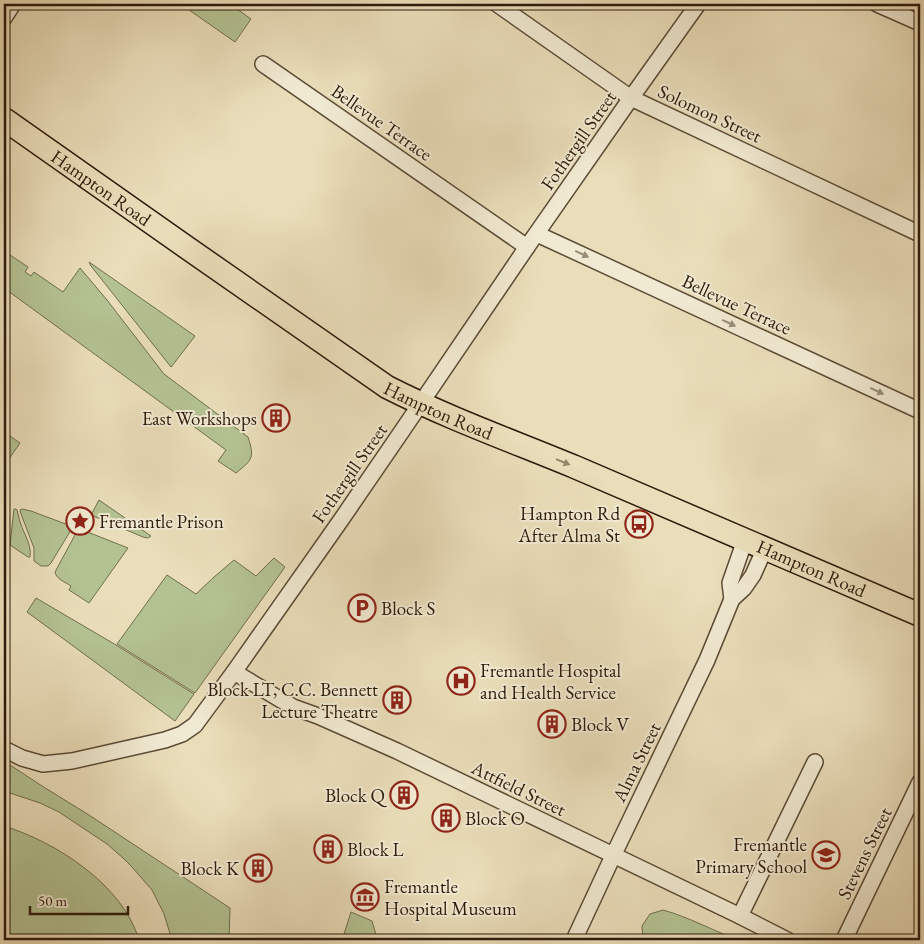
<svg xmlns="http://www.w3.org/2000/svg" width="924" height="944" font-family="'EB Garamond',serif">
  <style>
    .green { fill: #b4c292; stroke: #706e4e }
    .lines { fill: none; stroke-linecap: round; stroke-linejoin: round }
    .minor-casing { stroke: #5c4b36; stroke-width: 18 }
    .primary-casing { stroke: #2d1a0a; stroke-width: 25 }
    .minor { stroke: #f1ead2; stroke-width: 15 }
    .primary { stroke: #eadeba; stroke-width: 22 }
    .oneway { fill: #998c78 }
    .oneway2 { fill: #95866b }
    .labels { text-anchor: middle; stroke-width: 4; stroke-linejoin: round; paint-order: stroke }
    .street-label { font-size: 19px; fill: #2d1a0a; stroke: #f1ead2 }
    .poi-label { font-size: 19px; fill: #2d1a0a; stroke: #f1ead2; text-anchor: start }
  </style>
  <rect width="100%" height="100%" fill="#eadeba"/>
  <filter id="stains"><feTurbulence type="fractalNoise" baseFrequency=".004" numOctaves="4"/><feColorMatrix values="0 0 0 0 .2 0 0 0 0 .09 0 0 0 0 .02 0 0 0 .5 -.17"/></filter>
  <radialGradient id="worn" r=".72"><stop offset=".6" stop-color="#630" stop-opacity="0"/><stop offset="1" stop-color="#630" stop-opacity=".3"/></radialGradient>
  <!-- green -->
  <g class="green">
    <polygon points="183,4 230,4 251,19 235,42 182,5"/>
    <path d="M4,251L28,267L25,272L31,276L34,272L63,292L80,268L107,300L164,374L248,437C255,458 252,460 236,473L218,461L226,450L4,288Z"/>
    <polygon points="89,262 195,336 172,366 171,367 91,266"/>
    <polygon points="4,432 20,443 4,466"/>
    <polygon points="99,500 151,536 148,538 143,537 91,515"/>
    <path d="M14,509H16L17,510C18,514 19,518 20,522C24,534 32,545 30,557H28L10,545Z"/>
    <polygon points="22,509 31,511 71,526 71,530 51,563 48,566 41,566 34,561 34,548 21,514 20,510"/>
    <path d="M85,531L128,548L89,603L69,590L71,586C65,582 56,579 55,572L76,533L78,534L83,533Z"/>
    <polygon points="274,558 285,567 195,693 117,644 167,575 196,594 214,577 234,560 256,576"/>
    <polygon points="36,598 116,645 194,694 175,721 27,612"/>
    <polygon points="4,761 42,786 89,815 230,908 229,940 172,940 164,914 152,890 132,867 123,858 107,844 59,812 40,803 4,791"/>
    <path d="M4,826C56,842 123,885 139,940H4Z"/>
    <path d="M663,910C689,917 713,931 739,940H643L642,926L650,914Z"/>
    <polygon points="351,912 372,921 377,938 376,940 345,940 343,937"/>
  </g>
  <g class="lines">
    <!-- minor casing -->
    <g class="minor-casing">
      <g id="minor">
        <polyline points="497,4 631,98 920,234"/>
        <polyline points="877,4 920,23"/>
        <polyline points="4,18 13,4"/>
        <polyline points="263,64 527,247"/>
        <polyline points="537,234 920,411"/>
        <polyline points="732,599 730,583 745,540"/>
        <polyline points="234,672 293,707 318,716 397,751 740,916 787,940"/>
        <polyline points="4,749 22,758 43,764 72,761 165,740 182,734 195,725 234,672 341,520 402,431 527,247 631,98 698,4"/>
        <polyline points="740,916 815,762"/>
        <polyline points="574,940 613,856 707,660 732,599 744,588 753,575 765,548"/>
        <polyline points="844,940 920,782"/>
      </g>
    </g>
    <!-- primary casing -->
    <g class="primary-casing">
      <g id="primary">
        <path id="s1" d="M4,119L186,247L387,387C448,418 512,441 575,467C691,516 806,565 920,615"/>
      </g>
    </g>
    <!-- minor -->
    <use href="#minor" class="minor"/>
    <!-- primary -->
    <use href="#primary" class="primary"/>
  </g>
  <!-- one-way arrows -->
  <defs><path id="oneway-solid" d="M-6-.8H1V-3.2L6.5 0L1 3.2V.8H-6Z" transform="scale(1.25)"/></defs>
  <g class="oneway">
    <use href="#oneway-solid" transform="translate(582 254) rotate(25)"/>
    <use href="#oneway-solid" transform="translate(729 323) rotate(25)"/>
    <use href="#oneway-solid" transform="translate(877 391) rotate(25)"/>
  </g>
  <use class="oneway2" href="#oneway-solid" transform="translate(563 462) rotate(22)"/>
  <!-- icons -->
  <defs>
    <g id="building-ring" transform="scale(1.4375)"><circle r="9.5" fill="#f1ead2" stroke="#8f2418" stroke-width="1.5"/><path d="M-4-6H4V6H1V3H-1V6H-4ZM-2.5-4.3h1.7v1.8h-1.7ZM.8-4.3h1.7v1.8H.8ZM-2.5-1h1.7V.8h-1.7ZM.8-1h1.7V.8H.8Z" fill="#8f2418"/></g>
    <g id="sight-ring" transform="scale(1.4375)"><circle r="9.5" fill="#f1ead2" stroke="#8f2418" stroke-width="1.5"/><path d="M0-6L1.8-2.2L6-1.7L2.9 1.2L3.7 5.4L0 3.3L-3.7 5.4L-2.9 1.2L-6-1.7L-1.8-2.2Z" fill="#8f2418"/></g>
    <g id="bus-ring" transform="scale(1.4375)"><circle r="9.5" fill="#f1ead2" stroke="#8f2418" stroke-width="1.5"/><path d="M-5-6H5V4H4V6H2V4H-2V6H-4V4H-5ZM-3.5-4V0h7V-4ZM-3.5 1.2v1.5H-2V1.2ZM2 1.2v1.5H3.5V1.2Z" fill="#8f2418"/></g>
    <g id="parking-ring" transform="scale(1.4375)"><circle r="9.5" fill="#f1ead2" stroke="#8f2418" stroke-width="1.5"/><path d="M-3.5-5.5H1a3.5 3.5 0 0 1 0 7H-1V5.5H-3.5ZM-1-3.4V-.6H.8a1.4 1.4 0 0 0 0-2.8Z" fill="#8f2418"/></g>
    <g id="hospital-ring" transform="scale(1.4375)"><circle r="9.5" fill="#f1ead2" stroke="#8f2418" stroke-width="1.5"/><path d="M-5-5h3v3.5h4V-5h3V5h-3V1.5h-4V5h-3Z" fill="#8f2418"/></g>
    <g id="school-ring" transform="scale(1.4375)"><circle r="9.5" fill="#f1ead2" stroke="#8f2418" stroke-width="1.5"/><path d="M0-5L7-2L0 1L-7-2ZM-4 1L0 2.5L4 1V4Q0 6-4 4Z" fill="#8f2418"/></g>
    <g id="museum-ring" transform="scale(1.4375)"><circle r="9.5" fill="#f1ead2" stroke="#8f2418" stroke-width="1.5"/><path d="M0-6L6-3V-2H-6V-3ZM-5-1h2V3h-2ZM-1-1h2V3h-2ZM3-1h2V3H3ZM-6 4H6V6H-6Z" fill="#8f2418"/></g>
  </defs>
  <g fill-rule="evenodd">
    <use href="#building-ring" x="276" y="418"/>
    <use href="#sight-ring" x="80" y="521"/>
    <use href="#bus-ring" x="639" y="524"/>
    <use href="#parking-ring" x="362" y="608"/>
    <use href="#hospital-ring" x="461" y="681"/>
    <use href="#building-ring" x="397" y="700"/>
    <use href="#building-ring" x="552" y="724"/>
    <use href="#building-ring" x="404" y="795"/>
    <use href="#building-ring" x="446" y="818"/>
    <use href="#building-ring" x="328" y="849"/>
    <use href="#school-ring" x="826" y="855"/>
    <use href="#building-ring" x="258" y="868"/>
    <use href="#museum-ring" x="365" y="897"/>
  </g>
  <g class="labels">
    <!-- street labels -->
    <g class="street-label">
      <text transform="translate(710 113) rotate(25)" y="7">Solomon Street</text>
      <text transform="translate(382 122) rotate(35)" y="7">Bellevue Terrace</text>
      <text transform="translate(578 140) rotate(-55)" y="7">Fothergill Street</text>
      <text dy="7" stroke="none"><textPath href="#s1" startOffset="119">Hampton Road</textPath></text>
      <text transform="translate(737 304) rotate(25)" y="7">Bellevue Terrace</text>
      <text dy="7" stroke="none"><textPath href="#s1" startOffset="524">Hampton Road</textPath></text>
      <text transform="translate(349 473) rotate(-55)" y="7">Fothergill Street</text>
      <text dy="7" stroke="none"><textPath href="#s1" startOffset="929">Hampton Road</textPath></text>
      <text transform="translate(636 762) rotate(-64)" y="7">Alma Street</text>
      <text transform="translate(519 788) rotate(26)" y="7">Attfield Street</text>
      <text transform="translate(864 853) rotate(-64)" y="7">Stevens Street</text>
    </g>
    <!-- poi labels -->
    <g class="poi-label">
      <text x="257" y="425" text-anchor="end">East Workshops</text>
      <text x="620" y="520" text-anchor="end">Hampton Rd<tspan x="620" dy="22">After Alma St</tspan></text>
      <text x="99" y="528">Fremantle Prison</text>
      <text x="381" y="615">Block S</text>
      <text x="480" y="677">Fremantle Hospital<tspan x="480" dy="22">and Health Service</tspan></text>
      <text x="378" y="696" text-anchor="end">Block LT, C.C. Bennett<tspan x="378" dy="22">Lecture Theatre</tspan></text>
      <text x="571" y="731">Block V</text>
      <text x="385" y="802" text-anchor="end">Block Q</text>
      <text x="465" y="825">Block O</text>
      <text x="807" y="851" text-anchor="end">Fremantle<tspan x="807" dy="22">Primary School</tspan></text>
      <text x="347" y="856">Block L</text>
      <text x="239" y="875" text-anchor="end">Block K</text>
      <text x="384" y="893">Fremantle<tspan x="384" dy="22">Hospital Museum</tspan></text>
    </g>
  </g>
  <!-- margin -->
  <rect width="924" height="944" fill="none" stroke="#eadeba" stroke-width="20"/>
  <rect x="5" y="5" width="914" height="934" fill="none" stroke="#2d1a0a" stroke-width="2.5"/>
  <rect x="10" y="10" width="904" height="924" fill="none" stroke="#2d1a0a"/>
  <!-- scale -->
  <path d="M30 906v8h98v-8" fill="none" stroke="#2d1a0a" stroke-width="2.5"/>
  <text x="38" y="906" font-size="15" fill="#2d1a0a" stroke="#f1ead2" stroke-width="4" paint-order="stroke">50 m</text>
  <rect width="100%" height="100%" filter="url(#stains)"/>
  <rect width="100%" height="100%" fill="url(#worn)"/>
</svg>
